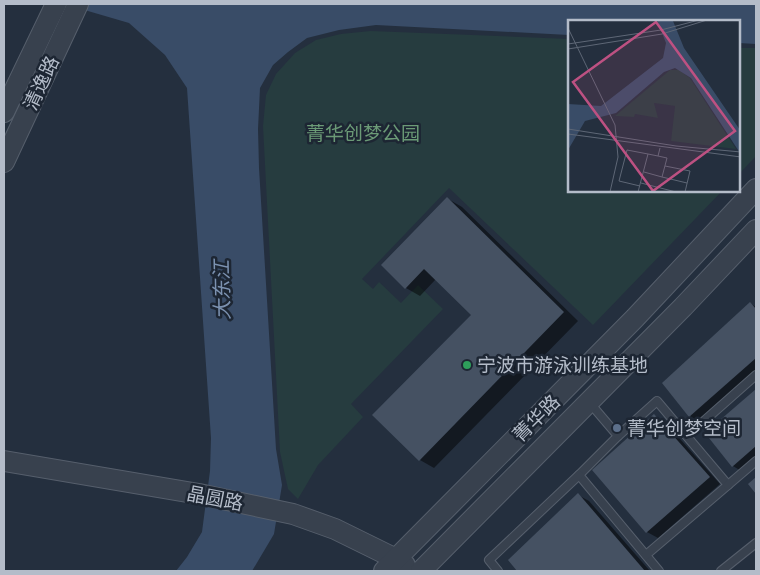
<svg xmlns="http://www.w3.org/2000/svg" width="760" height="575" font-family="Jost,'Noto Sans SC',sans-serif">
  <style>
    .green { fill: #263c3f }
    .water { fill: #394c67 }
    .shadow { fill: #0007 }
    .building { fill: #455162 }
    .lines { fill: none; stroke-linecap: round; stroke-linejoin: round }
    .service-casing { stroke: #565f6c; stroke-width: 10 }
    .tertiary-casing { stroke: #565f6c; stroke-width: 22 }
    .service { stroke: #38414e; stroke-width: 8 }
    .tertiary { stroke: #38414e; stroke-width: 20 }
    .leisure-dot { fill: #2e9e5b; stroke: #1d2633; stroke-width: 2 }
    .service-dot { fill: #5c6f8a; stroke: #1d2633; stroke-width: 2 }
    .labels { text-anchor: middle; stroke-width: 5; stroke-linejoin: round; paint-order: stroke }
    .street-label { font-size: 19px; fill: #b4bcc9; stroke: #1d2633 }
    .park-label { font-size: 19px; fill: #6b9a76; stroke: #1d2633 }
    .poi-label { font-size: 19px; fill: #b4bcc9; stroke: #1d2633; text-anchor: start }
    .water-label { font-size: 20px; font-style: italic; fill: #7c92b1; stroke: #1d2633 }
    .inset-road { fill: none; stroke: #5e6776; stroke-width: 1 }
    .view { fill: #bd5182; fill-opacity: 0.15; stroke: #bd5182; stroke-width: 2.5 }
    .inset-edge { fill: none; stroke: #b4bcc9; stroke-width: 2.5 }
  </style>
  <rect width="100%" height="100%" fill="#242f3e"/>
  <!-- green -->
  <g class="green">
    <polygon points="371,31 569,39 569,191 722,191 593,325 449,188 362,279 373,289 379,282 401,303 418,285 443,309 351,404 363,417 318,465 298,499 288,489 280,452 263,126 266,95 276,74 295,53 316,40 341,34"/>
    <polygon points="739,48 756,48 756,156 739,174"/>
  </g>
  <!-- water -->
  <polygon class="water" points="64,4 756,4 756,44 739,43 739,21 569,21 569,35 376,25 339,30 307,38 288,52 273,65 260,88 258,129 259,168 276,449 282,485 274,534 252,571 176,571 187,557 202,532 210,471 211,438 187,88 165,55 129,23"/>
  <!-- shadow -->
  <g class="shadow">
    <polygon points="448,199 462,207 578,321 434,468 420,460 472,315 436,279 420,296 406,288"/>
    <polygon points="751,304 756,307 756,373 700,422 690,416"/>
    <polygon points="756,390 756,461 743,472 733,466 707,433"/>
    <polygon points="655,416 665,422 720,484 658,538 647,532"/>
    <polygon points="578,495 589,501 650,571 518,571 510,560"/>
  </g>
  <!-- building -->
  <g class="building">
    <polygon points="447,197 564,312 419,461 372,415 471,315 424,269 405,289 381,265"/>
    <polygon points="750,302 756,309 756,358 689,417 662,383"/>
    <polygon points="756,389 756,446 732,467 705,433"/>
    <polygon points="654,414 710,477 646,533 592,470"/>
    <polygon points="756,477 756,494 748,484"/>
    <polygon points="578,493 645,571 517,571 508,560"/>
  </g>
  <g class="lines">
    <!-- service casing -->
    <g class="service-casing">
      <g id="service">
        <polyline points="589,402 618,436 579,475 659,571"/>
        <polyline points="618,436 657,401 728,485 646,555"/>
        <polyline points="687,436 756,375"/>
        <polyline points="728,485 756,461"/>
        <polyline points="498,571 489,560 579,475"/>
        <polyline points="721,571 756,543"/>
      </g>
    </g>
    <!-- tertiary casing -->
    <g class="tertiary-casing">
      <g id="tertiary">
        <polyline points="4,112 56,4"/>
        <polyline points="4,162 78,4"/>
        <polyline points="4,461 199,494 293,514 335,529 396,559 405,565"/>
        <polyline points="384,571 635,318 756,189"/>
        <polyline points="421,571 683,307 756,230"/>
      </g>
    </g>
    <!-- service -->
    <use href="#service" class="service"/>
    <!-- tertiary -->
    <use href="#tertiary" class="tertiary"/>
  </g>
  <!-- markers -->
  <circle class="leisure-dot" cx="467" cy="365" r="5"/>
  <circle class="service-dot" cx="617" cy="428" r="5"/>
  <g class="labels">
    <!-- street labels -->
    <g class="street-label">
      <text transform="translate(41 83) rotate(-65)" y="7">清逸路</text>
      <text transform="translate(536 418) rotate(-45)" y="7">菁华路</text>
      <text transform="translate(215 498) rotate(11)" y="7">晶圆路</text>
    </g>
    <!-- park labels -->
    <g class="park-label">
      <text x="363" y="140">菁华创梦公园</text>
    </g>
    <!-- poi labels -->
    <g class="poi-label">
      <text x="477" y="372">宁波市游泳训练基地</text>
      <text x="627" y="435">菁华创梦空间</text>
    </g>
    <!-- water labels -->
    <g class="water-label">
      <text transform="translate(222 290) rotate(-91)" y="7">大东江</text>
    </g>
  </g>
  <!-- overview -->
  <g transform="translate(568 20)">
    <rect width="172" height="172" fill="#242f3e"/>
    <path d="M102,50H111L122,58L168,129L103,121L107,86L86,83L90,98L67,94L66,97L47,96Z" fill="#263c3f"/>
    <path d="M89,0L105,1L116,28L172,110V133L123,58L107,48L96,52L48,93L17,101L0,130V84L33,86L95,38L98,23Z" fill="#394c67"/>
    <path class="inset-road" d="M0,8L47,105L50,137L42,172M0,24L93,10L131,0M0,29L94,14L139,0M0,109L108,126L173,132M0,114L173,137M97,146L122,151L117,172M76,152L94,157L99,138L90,136M94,157L119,163M73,163L108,172M72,166L51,161L59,130L80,134M70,172L80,134L90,136L92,128"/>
    <path class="view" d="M88,2L167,111L85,171L5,62Z"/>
    <rect width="172" height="172" class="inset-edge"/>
  </g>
  <!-- border -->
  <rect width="760" height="575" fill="none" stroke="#b4bcc9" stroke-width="10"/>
</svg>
